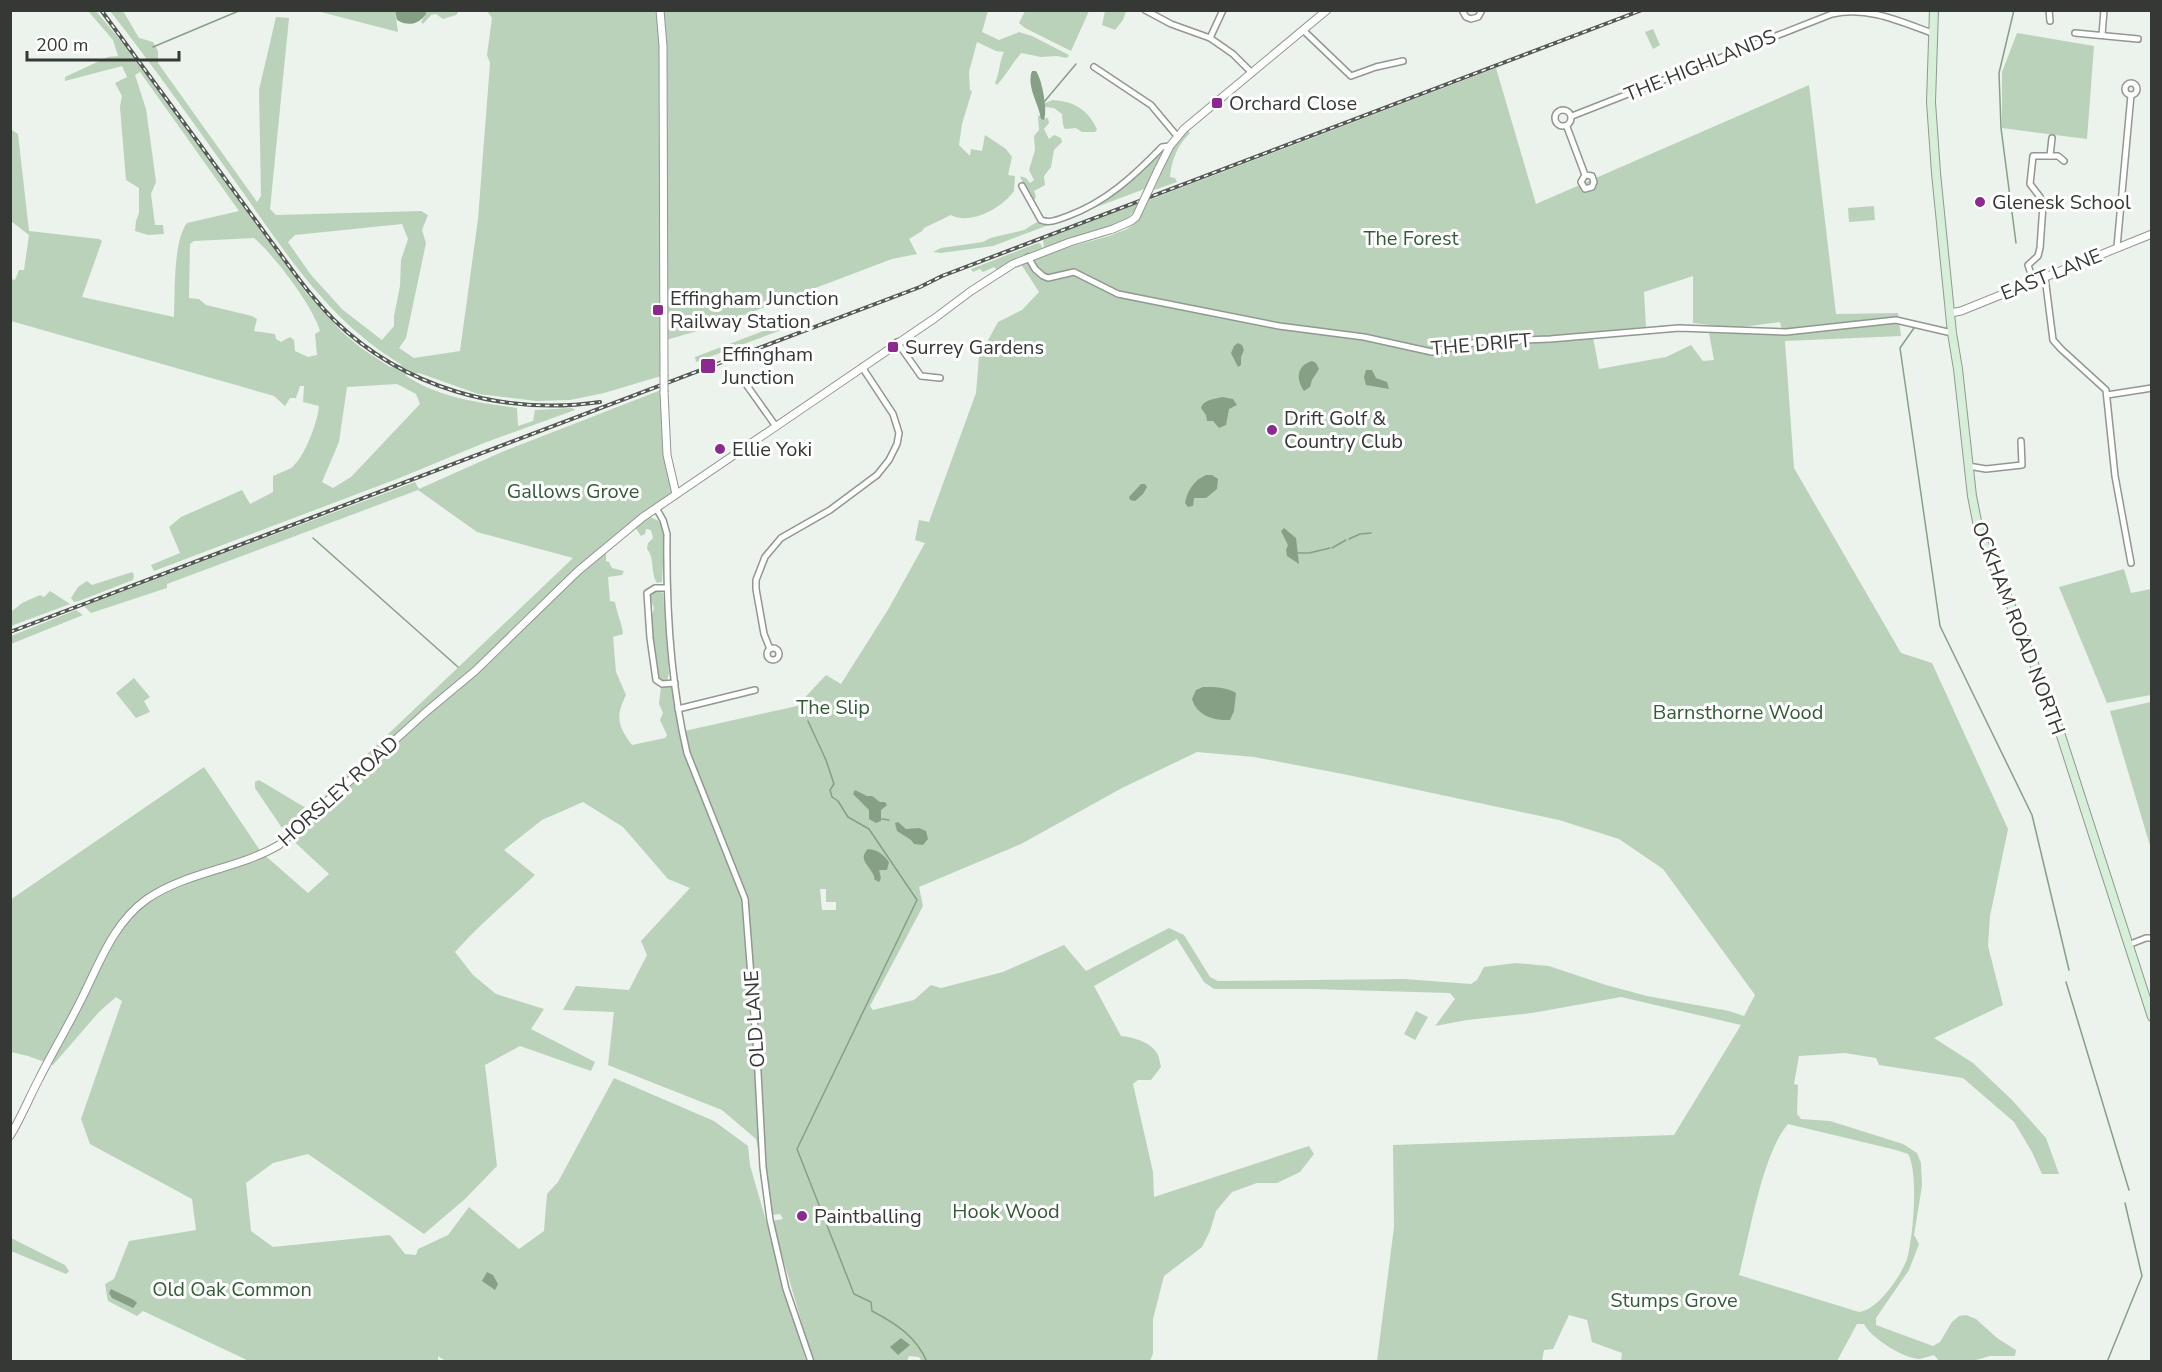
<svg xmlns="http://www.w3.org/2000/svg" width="2162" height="1372" font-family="'Nunito Sans',sans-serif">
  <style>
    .green { fill: #bad2ba; fill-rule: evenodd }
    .water { fill: #86a086 }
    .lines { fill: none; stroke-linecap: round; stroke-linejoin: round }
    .stream { stroke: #86a086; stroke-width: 1.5 }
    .minor-casing { stroke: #909890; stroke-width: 8 }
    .tertiary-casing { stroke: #909890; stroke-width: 9 }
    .secondary-casing { stroke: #909890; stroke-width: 10 }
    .minor { stroke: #fff; stroke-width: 5 }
    .tertiary { stroke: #fff; stroke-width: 7 }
    .secondary { stroke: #d6efd8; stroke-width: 8 }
    .rail-casing { stroke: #555955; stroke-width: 4 }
    .rail { stroke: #fff; stroke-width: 1.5; stroke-dasharray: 4.5; stroke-linecap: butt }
    .tertiary-bridge-casing { stroke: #909890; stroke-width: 9; stroke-linecap: butt }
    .tertiary-bridge { stroke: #fff; stroke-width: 7 }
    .poi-dot { fill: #8c2991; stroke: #fff; stroke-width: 2 }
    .labels { text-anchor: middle; stroke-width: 6; stroke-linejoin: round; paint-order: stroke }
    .street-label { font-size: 20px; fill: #353835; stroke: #fff }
    .poi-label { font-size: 20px; fill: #353835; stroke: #fff; text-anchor: start }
    .park-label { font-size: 20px; fill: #325b36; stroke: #fff }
  </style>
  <rect width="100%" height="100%" fill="#ebf3ec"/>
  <!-- green -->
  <g class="green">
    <path d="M88,11H96L142,66L307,294L342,332L361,348L390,367L402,365C327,320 286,253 237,184C195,125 154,67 110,11H123L139,38L153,42L158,51V63L257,202L261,196L259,90L276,17L289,18L270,209L276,215L421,211L428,215L422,230L426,243L406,338L399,348L414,358L460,351L478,219L490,63L487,55L492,18L487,11H988L982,32L999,40L1019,32L1032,36L1069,55L1067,58L1057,56L1041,57L1021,53C1012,64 1006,75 997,85L995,83C1000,72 999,62 1004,52L996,51L977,42L969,72L970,90L972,91L962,124L959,145L970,156L971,149L982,151L985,135L1006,149L1012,157L1008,175L1015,176L1014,191C1003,207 971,226 951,215L924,228L922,231L909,239L917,254L892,259L715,326L666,340L661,376L604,393L570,400L536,401L478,394L419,373L405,375C436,397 480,403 517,408L518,426L533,421L535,410L572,408L575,410L484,443L402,477L154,571L151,565L180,553L169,527L181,517L242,490L250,504L273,492V476C279,473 286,471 291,468C304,459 318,421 319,406L303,402L304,386H300L296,398H290L285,406L274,396L11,321V279L15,280L19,270H24L29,235L12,222L10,129L18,134L29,231L99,239L102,241L82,297L174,317C175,293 173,241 187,223L239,211L140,72L135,75L146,109L152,152L156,182L151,194L155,225H163L164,234L148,235L135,231L136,221L139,213V188L126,180L120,107L122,96L115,83L127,77L122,66L65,81V77L108,57L118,56L113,40ZM402,224L408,239L401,260L400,286L394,316V326L382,340L343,310L311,275L288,242L295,235ZM254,238C274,255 313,306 320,331L315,334L317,355L308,357L295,351L294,340L290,337L281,342L276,339L275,334L254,331L257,319L252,316L206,305L199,299L189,298L190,244L194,241ZM397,384L416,394L420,404L351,477L333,488L322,482L339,442L347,387Z"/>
    <polygon points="321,11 395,11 398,32 321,12"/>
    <polygon points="426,11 459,11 456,15 443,19 436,14 431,15 423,24 421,22 426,14"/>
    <polygon points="1025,11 1025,10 1089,11 1071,51 1025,28 1019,23"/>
    <polygon points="1105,11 1126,11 1123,20 1115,30 1102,25"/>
    <polygon points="1653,29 1660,45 1653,49 1645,32"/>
    <polygon points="2017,33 2094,46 2087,139 2002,128 2002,72"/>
    <path d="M1496,68L1536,204L1809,85L1836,314L1898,313L1901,336L1785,341L1794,468L1901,653L1932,663L2008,829L1990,916L1988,946L2003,1005L1934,1038L1973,1063L2012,1100L2046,1138L2059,1174H2042L2032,1152L2014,1122L1963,1078L1879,1065L1876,1058L1845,1053L1799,1056L1794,1084L1798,1085L1797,1114L1801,1119L1830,1121L1903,1144L1917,1153L1921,1163L1922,1186L1914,1235L1919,1244L1909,1270L1876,1318V1325L1933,1346L1940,1342L1952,1322L1959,1316L1966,1315L1976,1319L1997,1338L2016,1350L2015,1356H1990L1969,1362L1939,1361L1934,1355C1930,1356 1924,1358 1920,1359C1904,1359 1871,1338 1864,1324H1857L1837,1361H1621L1622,1353L1592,1342L1587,1320L1569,1315L1553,1349L1544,1350L1542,1361H1377L1394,1227L1393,1145L1674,1135L1741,1025L1621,997L1532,1013L1467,1020L1435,1026L1455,999L1450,993L1312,989H1214L1204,982L1177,939L1094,986L1121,1036C1133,1037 1150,1042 1157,1053C1159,1056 1160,1063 1161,1067L1151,1080H1138L1133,1084L1153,1172L1154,1197L1309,1146L1314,1154L1300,1172L1277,1183H1257L1232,1192L1216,1211L1210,1231L1202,1247L1164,1276L1153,1319V1353L1150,1361L922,1362L919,1357L909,1356L907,1361H813L772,1221L783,1219L780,1214L771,1215L756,1139L722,1110L608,1065L614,1012L563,1010L576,986L629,990L647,955L641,941L690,888L668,879L623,827L583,802L542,820L504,850L535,875C508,901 480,924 455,952L473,975L496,994L544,1009L531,1029L595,1062L591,1071L520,1046L485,1065L497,1166L465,1199L424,1234L308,1154L273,1163L246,1183L251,1231L273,1247L390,1235L405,1254L416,1255L418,1249L448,1235L469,1207L519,1249L544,1231L547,1194L558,1182L614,1078L714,1121L748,1146L750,1165L806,1361L447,1362L438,1356V1361H249L143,1311L137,1316L108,1301L105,1284L114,1279L129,1241L196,1230L192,1199L90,1144L81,1119L122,1001L116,997L99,1012L53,1065L28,1056L11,1052L10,900L204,767L261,852L308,893L329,874L286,834L255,788V782L259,780L311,811L342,778L573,558L477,532L418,490L167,584V588L91,613L84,606L415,482L419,489L504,451L661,390L666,468L672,486L671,494L606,551V561L609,562L612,568L624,571L622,575L608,577L610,601L615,602C617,614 622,623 623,634L613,637L616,672L626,695C615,717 618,726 632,745L665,738L667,735L660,720L663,713L659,704L661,687L670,686L673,689L680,732L797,706L826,675L841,684L889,608L925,543L915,540L919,520L929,522L976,393L979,357L998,322L1022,310L1039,292L1021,264L1073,246L1109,236L1127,229L1138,221L1149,200ZM1693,276V323L1734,328L1780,322L1783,335L1709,333L1714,360L1703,361L1691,345L1666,357L1599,369L1592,332L1646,327L1644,292ZM1197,752L1254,757L1343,774L1559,820L1619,839L1663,869L1755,995L1744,1016L1729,1011L1647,996L1606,985L1549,966L1515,963L1484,967L1477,980L1471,984L1404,979L1218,981L1210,977L1184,935L1169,928L1086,971L1064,945L1003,972L941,988L931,985L914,1000L873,1010L870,1006L923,906L919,887L1021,844L1122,788ZM820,889H826V902H836V910H822ZM1788,1124L1896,1150L1908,1154C1919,1172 1913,1238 1907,1259C1901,1276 1878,1310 1859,1312L1739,1275C1750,1234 1762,1154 1788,1124Z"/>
    <path d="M1053,100C1075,102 1087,109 1097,129L1095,132H1082L1076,128L1065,129L1063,125L1062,114L1054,108L1045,107V103Z"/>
    <polygon points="1041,115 1041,119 1048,118 1049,123 1044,129 1049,139 1054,135 1061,138 1062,142 1054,150 1051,167 1044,176 1045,185 1034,191 1036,196 1033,205 1020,176 1026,178 1030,183 1034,180 1029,170 1035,150 1034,136 1039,130 1038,116"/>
    <path d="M1187,130L1190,133C1178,144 1171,161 1170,177L1175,178L1177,182L1154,190L1173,146Z"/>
    <polygon points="1163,149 1165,149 1150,177 1147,188 993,246 941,253 933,252 941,248 983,242 990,238 1024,230 1037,222 1043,225 1054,223 1104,201"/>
    <polygon points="1141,202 1137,208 1123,223 1044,248 1043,240"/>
    <polygon points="1874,206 1875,220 1849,222 1848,208"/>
    <polygon points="1038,243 1041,244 1042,248 1016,258 998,271 994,267 983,272 980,269 973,272 971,269"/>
    <polygon points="779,325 784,329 696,362 695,357"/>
    <path d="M648,516L661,522L665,531L662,582L657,583C650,572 655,558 647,549L648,543L653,538L651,530L646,529L645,534L641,536L635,527Z"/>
    <polygon points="2124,569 2131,593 2151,589 2151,695 2107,703 2059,587"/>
    <polygon points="132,572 134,575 133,580 79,601 74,602 71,598 78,587 87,581 92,585"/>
    <polygon points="655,590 663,593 669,673 667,681 660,681 656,675 651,619 654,608 649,597"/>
    <polygon points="50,591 70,604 11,626 11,612 22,603 40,595 44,597"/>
    <polygon points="76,610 83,615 11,644 11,636"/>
    <polygon points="134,678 150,697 144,701 150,712 136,718 116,693"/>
    <polygon points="2151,702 2152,849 2151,849 2110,711"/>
    <polygon points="1416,1011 1428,1017 1415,1040 1404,1034"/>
    <polygon points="11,1238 65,1265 69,1271 66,1274 11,1251"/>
  </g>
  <!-- water -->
  <g class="water">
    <path d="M395,11H426V14C419,24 409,27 397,20Z"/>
    <path d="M1032,71H1036C1042,79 1048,111 1044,120L1041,119C1039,104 1026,86 1032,71Z"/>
    <polygon points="1238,343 1242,345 1244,350 1241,357 1241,365 1238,367 1231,353 1234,346"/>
    <path d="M1312,361L1316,363L1319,369L1312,380L1310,387L1304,391C1296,379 1296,366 1312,361Z"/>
    <polygon points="1366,370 1372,370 1376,378 1387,382 1389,389 1366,385 1364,377"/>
    <path d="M1222,397L1233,399L1237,405L1229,409L1226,425L1219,428L1213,421H1207L1206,415L1201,408C1203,400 1214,399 1222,397Z"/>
    <path d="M1206,475H1212L1218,479L1217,489L1206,498H1194L1193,506L1188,507L1185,503C1187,491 1194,480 1206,475Z"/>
    <polygon points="1141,484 1145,484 1147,487 1143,494 1135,501 1130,500 1129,497"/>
    <polygon points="1284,528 1296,538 1299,564 1287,556 1286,550 1288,545 1281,531"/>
    <path d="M1203,687C1215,687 1226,687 1236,693L1234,711L1230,720C1214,721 1197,716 1192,699L1196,690Z"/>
    <polygon points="855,790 867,796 872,796 880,802 885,802 887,805 881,810 881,821 876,823 869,819 869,810 853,794"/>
    <polygon points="898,822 906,829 919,828 926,831 928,839 923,845 914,844 911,840 897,831 895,823"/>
    <path d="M868,849C878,850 883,854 889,862L887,870H879L881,878L879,882C870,877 877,882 873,874C868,864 858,859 868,849Z"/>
    <polygon points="487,1272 493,1275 498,1284 495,1290 482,1281"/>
    <polygon points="111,1289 134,1300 137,1303 133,1308 112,1298 109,1293"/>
    <polygon points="901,1338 910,1345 898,1355 890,1347"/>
  </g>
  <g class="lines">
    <!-- stream -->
    <g class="stream">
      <polyline points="2014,10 1999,73 2001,128 2016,243"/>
      <polyline points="153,47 241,10"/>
      <polyline points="1044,102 1076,64"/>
      <polyline points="1914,328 1900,348 1940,626 2032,815 2069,970"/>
      <polyline points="313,538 458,667"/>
      <polyline points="1349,539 1360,534 1371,533"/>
      <polyline points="1332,548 1346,540"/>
      <polyline points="1297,553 1308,553"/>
      <polyline points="1309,553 1330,548"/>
      <path d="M808,721L826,760L834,784L830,790L832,797L838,801L848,817L869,829L917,900L797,1149L854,1294L871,1302L872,1311C895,1323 917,1337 927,1362"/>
      <polyline points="882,819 889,820"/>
      <polyline points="2066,982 2129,1190"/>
      <polyline points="2107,1362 2142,1276 2125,1203"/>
    </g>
    <!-- minor casing -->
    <g class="minor-casing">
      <g id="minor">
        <polyline points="1145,10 1171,24 1210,38 1233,54 1252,73"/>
        <polyline points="1462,10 1466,17 1471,19 1478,17 1482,10"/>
        <polyline points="2049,10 2050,21"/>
        <polyline points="1303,30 1351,76 1376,67 1403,61"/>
        <polyline points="2075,33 2138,39"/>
        <polyline points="2102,35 2104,10"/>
        <polyline points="1210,38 1223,10"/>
        <polyline points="1094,67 1151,105 1177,136"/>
        <circle cx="2131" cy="89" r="6"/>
        <circle cx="1563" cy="118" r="8"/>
        <path d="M1572,116L1832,14C1868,6 1899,21 1932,33"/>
        <polyline points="1567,127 1585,175 1581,182 1585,189 1592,187 1594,182 1592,176 1585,175"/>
        <polyline points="2050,156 2058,156 2064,161"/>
        <path d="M1022,186L1041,220C1050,224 1059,219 1068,216C1106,202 1134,176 1162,147L1170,146"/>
        <polyline points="2117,247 2131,95"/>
        <polyline points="1028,257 1035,269 1043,276 1048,278 1074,272 1118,294 1279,326 1364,337 1432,352 1477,342 1550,339 1679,328 1786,332 1896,320 1952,333"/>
        <polyline points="2045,277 2053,340 2061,349 2106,390 2115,476 2131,563"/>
        <polyline points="2033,280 2028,265 2038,256 2040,248 2043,205 2040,197 2030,184 2033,156 2050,156 2052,138"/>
        <polyline points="897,342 921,376 940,378"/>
        <polyline points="743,380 775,425"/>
        <polyline points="2107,395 2152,388"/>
        <polyline points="1968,466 1986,469 2022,465 2021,441"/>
        <path d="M656,508L663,520L667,534C666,608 670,681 687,753L745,899L757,1054L763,1167L770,1220L786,1289L811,1362"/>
        <polyline points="666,588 655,588 647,593 650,638 656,680 662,684 675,683"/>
        <circle cx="773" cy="654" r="6"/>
        <polyline points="770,649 764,634 756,589 756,580 765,557 781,538 830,510 877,475 889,460 897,444 899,433 893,414 862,367"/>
        <polyline points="678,709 755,690"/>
        <polyline points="2128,945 2146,938 2152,938"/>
      </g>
    </g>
    <!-- tertiary casing -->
    <g class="tertiary-casing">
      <g id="tertiary">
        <polyline points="660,10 663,46 664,374"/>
        <polyline points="1158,170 1170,146 1184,129 1327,10"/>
        <polyline points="1950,313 1961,311 2152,234"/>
        <polyline points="664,392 667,455 676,494"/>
        <path d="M10,1136C21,1118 29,1098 39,1079C52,1053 67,1028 80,1002C99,965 112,924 147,899C186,872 238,869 279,845L427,711L475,671L578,571L643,517L935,318L971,291L1013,264L1070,242L1113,229"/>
      </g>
    </g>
    <!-- secondary casing -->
    <g class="secondary-casing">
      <polyline id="secondary" points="1934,10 1931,102 1936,173 1952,333 1958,369 1972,496 1978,526 1988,554 2006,593 2055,717 2152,1017"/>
    </g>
    <!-- minor -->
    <use href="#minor" class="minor"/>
    <!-- tertiary -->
    <use href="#tertiary" class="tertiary"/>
    <!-- secondary -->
    <use href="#secondary" class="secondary"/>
    <!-- rail casing -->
    <g class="rail-casing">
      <g id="rail">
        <path d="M101,10L295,274C307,290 320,306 334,320C404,388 503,416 600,402"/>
        <polyline points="10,632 920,287 942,276 1642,10"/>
      </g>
    </g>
    <!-- rail -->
    <use href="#rail" class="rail"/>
    <!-- tertiary-bridge casing -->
    <g class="tertiary-bridge-casing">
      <g id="tertiary-bridge">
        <polyline points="1113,229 1131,221 1136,217 1158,170"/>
        <polyline points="664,374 664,392"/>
      </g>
    </g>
    <!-- tertiary-bridge -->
    <use href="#tertiary-bridge" class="tertiary-bridge"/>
  </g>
  <!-- markers -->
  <g class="poi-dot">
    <rect x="1211" y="97" width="12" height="12" rx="3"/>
    <circle cx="1980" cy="202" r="6"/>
    <rect x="652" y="304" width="12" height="12" rx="3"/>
    <rect x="887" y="341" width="12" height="12" rx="3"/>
    <rect x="700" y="358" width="16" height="16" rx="3"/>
    <circle cx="1272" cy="430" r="6"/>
    <circle cx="720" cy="449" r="6"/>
    <circle cx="802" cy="1216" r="6"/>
  </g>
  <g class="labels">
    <!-- street labels -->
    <g class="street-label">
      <text transform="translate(1700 65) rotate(-22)" y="7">THE HIGHLANDS</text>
      <text transform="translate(2051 274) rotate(-22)" y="7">EAST LANE</text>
      <text transform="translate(1481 344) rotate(-5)" y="7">THE DRIFT</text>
      <text transform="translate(2019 628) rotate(69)" y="7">OCKHAM ROAD NORTH</text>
      <text transform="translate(338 791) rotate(-42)" y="7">HORSLEY ROAD</text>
      <text transform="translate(754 1019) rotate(-94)" y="7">OLD LANE</text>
    </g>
    <!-- poi labels -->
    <g class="poi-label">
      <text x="1229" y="110">Orchard Close</text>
      <text x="1992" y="209">Glenesk School</text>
      <text x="670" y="305">Effingham Junction<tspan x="670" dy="23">Railway Station</tspan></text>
      <text x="905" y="354">Surrey Gardens</text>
      <text x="722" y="361">Effingham<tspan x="722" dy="23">Junction</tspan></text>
      <text x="1284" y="425">Drift Golf &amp;<tspan x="1284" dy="23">Country Club</tspan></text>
      <text x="732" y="456">Ellie Yoki</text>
      <text x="814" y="1223">Paintballing</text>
    </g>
    <!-- park labels -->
    <g class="park-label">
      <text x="1411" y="245">The Forest</text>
      <text x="573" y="498">Gallows Grove</text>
      <text x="833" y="714">The Slip</text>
      <text x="1738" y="719">Barnsthorne Wood</text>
      <text x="1006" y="1218">Hook Wood</text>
      <text x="232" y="1296">Old Oak Common</text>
      <text x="1674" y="1307">Stumps Grove</text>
    </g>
  </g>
  <!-- border -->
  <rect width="2162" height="1372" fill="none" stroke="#353835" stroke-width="24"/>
  <!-- scale -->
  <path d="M27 51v9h152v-9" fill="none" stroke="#353835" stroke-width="3"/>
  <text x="36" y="51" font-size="18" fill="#353835" stroke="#ffffff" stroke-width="4.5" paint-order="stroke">200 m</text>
</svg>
